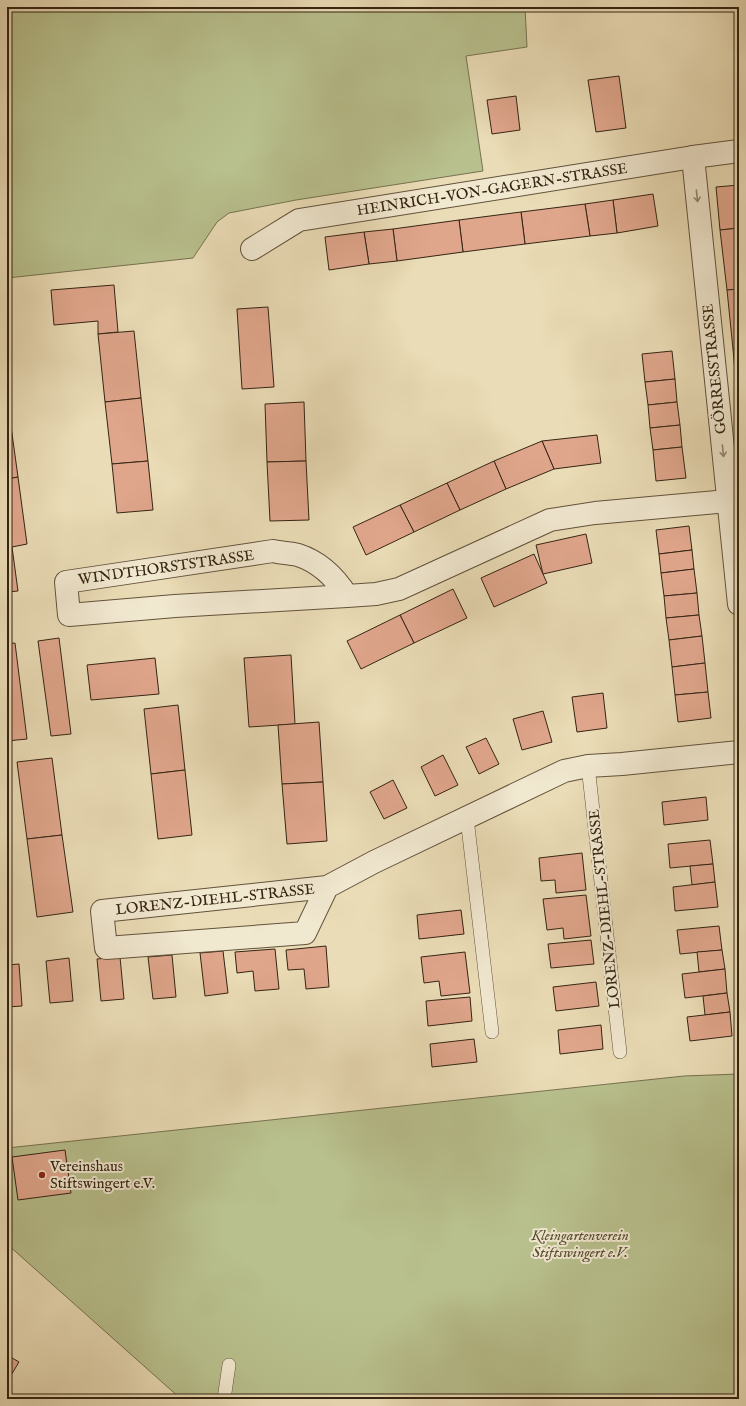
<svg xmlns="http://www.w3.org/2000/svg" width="746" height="1406" font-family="'IM FELL English',serif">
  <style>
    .green { fill: #b8c08d; stroke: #767250 }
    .building { fill: #e0a68c; stroke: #342412 }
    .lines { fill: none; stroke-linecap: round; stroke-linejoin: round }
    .service-casing { stroke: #62523b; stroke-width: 14 }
    .minor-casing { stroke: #62523b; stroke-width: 24 }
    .service { stroke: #f1e8d0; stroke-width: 13 }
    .minor { stroke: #f1e8d0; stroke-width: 22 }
    .oneway { stroke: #928671 }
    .poi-dot { fill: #8f2418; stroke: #f1e8d0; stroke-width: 1.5 }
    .labels { text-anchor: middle; stroke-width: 4; stroke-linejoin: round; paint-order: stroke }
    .street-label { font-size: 15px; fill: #342412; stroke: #f1e8d0 }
    .poi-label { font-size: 15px; fill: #342412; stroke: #f1e8d0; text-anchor: start }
    .park-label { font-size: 15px; font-style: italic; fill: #554b31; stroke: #f1e8d0 }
  </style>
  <rect width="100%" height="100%" fill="#eadcb6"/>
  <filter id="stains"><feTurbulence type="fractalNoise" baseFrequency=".005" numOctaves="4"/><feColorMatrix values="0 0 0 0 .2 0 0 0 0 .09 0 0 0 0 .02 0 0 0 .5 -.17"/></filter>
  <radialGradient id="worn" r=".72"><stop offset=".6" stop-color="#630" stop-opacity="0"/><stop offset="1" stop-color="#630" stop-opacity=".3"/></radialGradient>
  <!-- green -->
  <g class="green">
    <polygon points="7,7 525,7 527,47 466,56 483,171 296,200 229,213 217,222 193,258 7,278"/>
    <polygon points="739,1074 739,1399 181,1399 7,1244 7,1148 684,1076"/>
  </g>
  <!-- building -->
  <g class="building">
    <polygon points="619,76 626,128 596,132 588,80"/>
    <polygon points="516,96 520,130 492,134 487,100"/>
    <polygon points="739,185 739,228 720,230 716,187"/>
    <polygon points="653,194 658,226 617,233 613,200"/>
    <polygon points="613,200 617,233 590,236 585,204"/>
    <polygon points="585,204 590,236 525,244 521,212"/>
    <polygon points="521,212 525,244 463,252 459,220"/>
    <polygon points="459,220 463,252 397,261 393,229"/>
    <polygon points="739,228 739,289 727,290 720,230"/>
    <polygon points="393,229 397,261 369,264 364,232"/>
    <polygon points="364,232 369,264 329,270 325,237"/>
    <polygon points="114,285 118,332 98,334 98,321 54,325 51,290"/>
    <polygon points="739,289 739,348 733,349 727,290"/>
    <polygon points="268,307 274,387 242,389 237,309"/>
    <polygon points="134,331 141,398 105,402 98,334"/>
    <polygon points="739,348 739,394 737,394 733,349"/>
    <polygon points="672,351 675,379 645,382 642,354"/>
    <polygon points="675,379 677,402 648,405 645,382"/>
    <polygon points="141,398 148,461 112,464 105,402"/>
    <polygon points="304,402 306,461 267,462 265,404"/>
    <polygon points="677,402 680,425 650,428 648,405"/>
    <polygon points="9,412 18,477 7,479 7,413"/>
    <polygon points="680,425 682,447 653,450 650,428"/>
    <polygon points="597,435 601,463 554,469 542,441"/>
    <polygon points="542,441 554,469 506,489 494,461"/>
    <polygon points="682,447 686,478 656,481 653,450"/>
    <polygon points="148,461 153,510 117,513 112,464"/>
    <polygon points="306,461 309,520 270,521 267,462"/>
    <polygon points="494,461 506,489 460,510 447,483"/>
    <polygon points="18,477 27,544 7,548 7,479"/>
    <polygon points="447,483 460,510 414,532 400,505"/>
    <polygon points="400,505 414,532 366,555 353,527"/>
    <polygon points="689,526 692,550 659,554 656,530"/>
    <polygon points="586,534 592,563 543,574 536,545"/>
    <polygon points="12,547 18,591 7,592 7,548"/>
    <polygon points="692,550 694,569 661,573 659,554"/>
    <polygon points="534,554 547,583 494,607 481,578"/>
    <polygon points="694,569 697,593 664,596 661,573"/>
    <polygon points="453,589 467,618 414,643 400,615"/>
    <polygon points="697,593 699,615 666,618 664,596"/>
    <polygon points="400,615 414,643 361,669 347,641"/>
    <polygon points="699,615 702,636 669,640 666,618"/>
    <polygon points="702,636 705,663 672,667 669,640"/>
    <polygon points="59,638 71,734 51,736 38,641"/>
    <polygon points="15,643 27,739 7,741 7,644"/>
    <polygon points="291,655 295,724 249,727 244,658"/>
    <polygon points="155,658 159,694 91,700 87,665"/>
    <polygon points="705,663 708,692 675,695 672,667"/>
    <polygon points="708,692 711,718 678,722 675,695"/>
    <polygon points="603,693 607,728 577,732 572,697"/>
    <polygon points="178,705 185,770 151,774 144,709"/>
    <polygon points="543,711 552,742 522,750 513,719"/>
    <polygon points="319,722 323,782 282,784 278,725"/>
    <polygon points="486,738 499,764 479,774 466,747"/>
    <polygon points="443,755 458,785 435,796 421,767"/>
    <polygon points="52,758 62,835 27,839 17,762"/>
    <polygon points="185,770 192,835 158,839 151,774"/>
    <polygon points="393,780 407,808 384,819 370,792"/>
    <polygon points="323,782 327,841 287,844 282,784"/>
    <polygon points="706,797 708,820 664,825 662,802"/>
    <polygon points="62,835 73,912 37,917 27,839"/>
    <polygon points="710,840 713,864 670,868 668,844"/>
    <polygon points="582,853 586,890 556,893 555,880 541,881 539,858"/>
    <polygon points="713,864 715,882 692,885 690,866"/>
    <polygon points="715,882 718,907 675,911 673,887"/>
    <polygon points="586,895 591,936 564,939 563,928 547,930 543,899"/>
    <polygon points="461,910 464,934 419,939 417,915"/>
    <polygon points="719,926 722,950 680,954 677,930"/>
    <polygon points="591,940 594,964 551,968 548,944"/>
    <polygon points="326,946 329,987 306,989 304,969 288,970 286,950"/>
    <polygon points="275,949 279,989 255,991 253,971 237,973 235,952"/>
    <polygon points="722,950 725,969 699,972 697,952"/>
    <polygon points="223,951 228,993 205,996 200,953"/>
    <polygon points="465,952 470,993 441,996 439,981 424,983 421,957"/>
    <polygon points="172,955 176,997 153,999 148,957"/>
    <polygon points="120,957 124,999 101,1001 97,959"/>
    <polygon points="69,958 73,1001 50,1003 46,961"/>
    <polygon points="19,964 22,1006 7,1007 7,965"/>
    <polygon points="725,969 727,993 685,998 682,974"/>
    <polygon points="596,982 599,1006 556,1011 553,987"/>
    <polygon points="727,993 730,1012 705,1015 703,996"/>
    <polygon points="470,997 472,1021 428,1026 426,1001"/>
    <polygon points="730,1012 732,1036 690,1041 687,1017"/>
    <polygon points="601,1025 603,1049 560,1054 558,1030"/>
    <polygon points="474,1039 477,1062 432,1067 430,1044"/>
    <polygon points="65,1150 71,1193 18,1200 12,1157"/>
    <polygon points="7,1355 19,1362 7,1382"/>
  </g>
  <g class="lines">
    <!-- service casing -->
    <g class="service-casing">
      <g id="service">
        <polyline points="588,766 620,1052"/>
        <polyline points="467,818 492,1032"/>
        <polyline points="224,1399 229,1365"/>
      </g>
    </g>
    <!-- minor casing -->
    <g class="minor-casing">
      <g id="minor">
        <polyline points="693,157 739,604"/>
        <polyline points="252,249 299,220 693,157 739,151"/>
        <path d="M347,596L175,606L69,615L66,582L273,551C281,553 290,553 298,555C320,562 335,577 347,596L376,594L399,589L550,520L595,513L728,501"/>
        <polyline points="327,887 305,933 106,948 102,911 327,887 374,862 564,771 588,766 622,764 739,752"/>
      </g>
    </g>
    <!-- service -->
    <use href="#service" class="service"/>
    <!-- minor -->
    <use href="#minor" class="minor"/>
  </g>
  <!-- one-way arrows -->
  <defs><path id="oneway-shaft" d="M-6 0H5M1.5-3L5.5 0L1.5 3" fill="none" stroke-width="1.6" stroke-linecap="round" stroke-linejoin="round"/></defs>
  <g class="oneway">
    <use href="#oneway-shaft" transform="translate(697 196) rotate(84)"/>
    <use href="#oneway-shaft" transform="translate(723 451) rotate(84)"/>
  </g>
  <!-- markers -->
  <circle class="poi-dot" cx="42" cy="1175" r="4"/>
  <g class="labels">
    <!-- street labels -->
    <g class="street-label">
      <text transform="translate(492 189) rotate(-9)" y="5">HEINRICH-VON-GAGERN-STRASSE</text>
      <text transform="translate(714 369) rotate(-96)" y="5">GÖRRESSTRASSE</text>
      <text transform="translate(166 567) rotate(-8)" y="5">WINDTHORSTSTRASSE</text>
      <text transform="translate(215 899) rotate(-6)" y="5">LORENZ-DIEHL-STRASSE</text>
      <text transform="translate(604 909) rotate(-96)" y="5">LORENZ-DIEHL-STRASSE</text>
    </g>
    <!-- poi labels -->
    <g class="poi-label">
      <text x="50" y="1171">Vereinshaus<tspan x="50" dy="17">Stiftswingert e.V.</tspan></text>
    </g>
    <!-- park labels -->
    <g class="park-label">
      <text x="580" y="1240">Kleingartenverein<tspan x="580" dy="17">Stiftswingert e.V.</tspan></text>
    </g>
  </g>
  <!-- margin -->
  <rect width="746" height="1406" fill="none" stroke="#eadcb6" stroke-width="24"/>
  <rect x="8" y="8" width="730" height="1390" fill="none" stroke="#342412" stroke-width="2"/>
  <rect x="12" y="12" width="722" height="1382" fill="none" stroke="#342412"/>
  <rect width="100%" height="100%" filter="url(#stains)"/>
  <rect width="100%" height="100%" fill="url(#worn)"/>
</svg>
